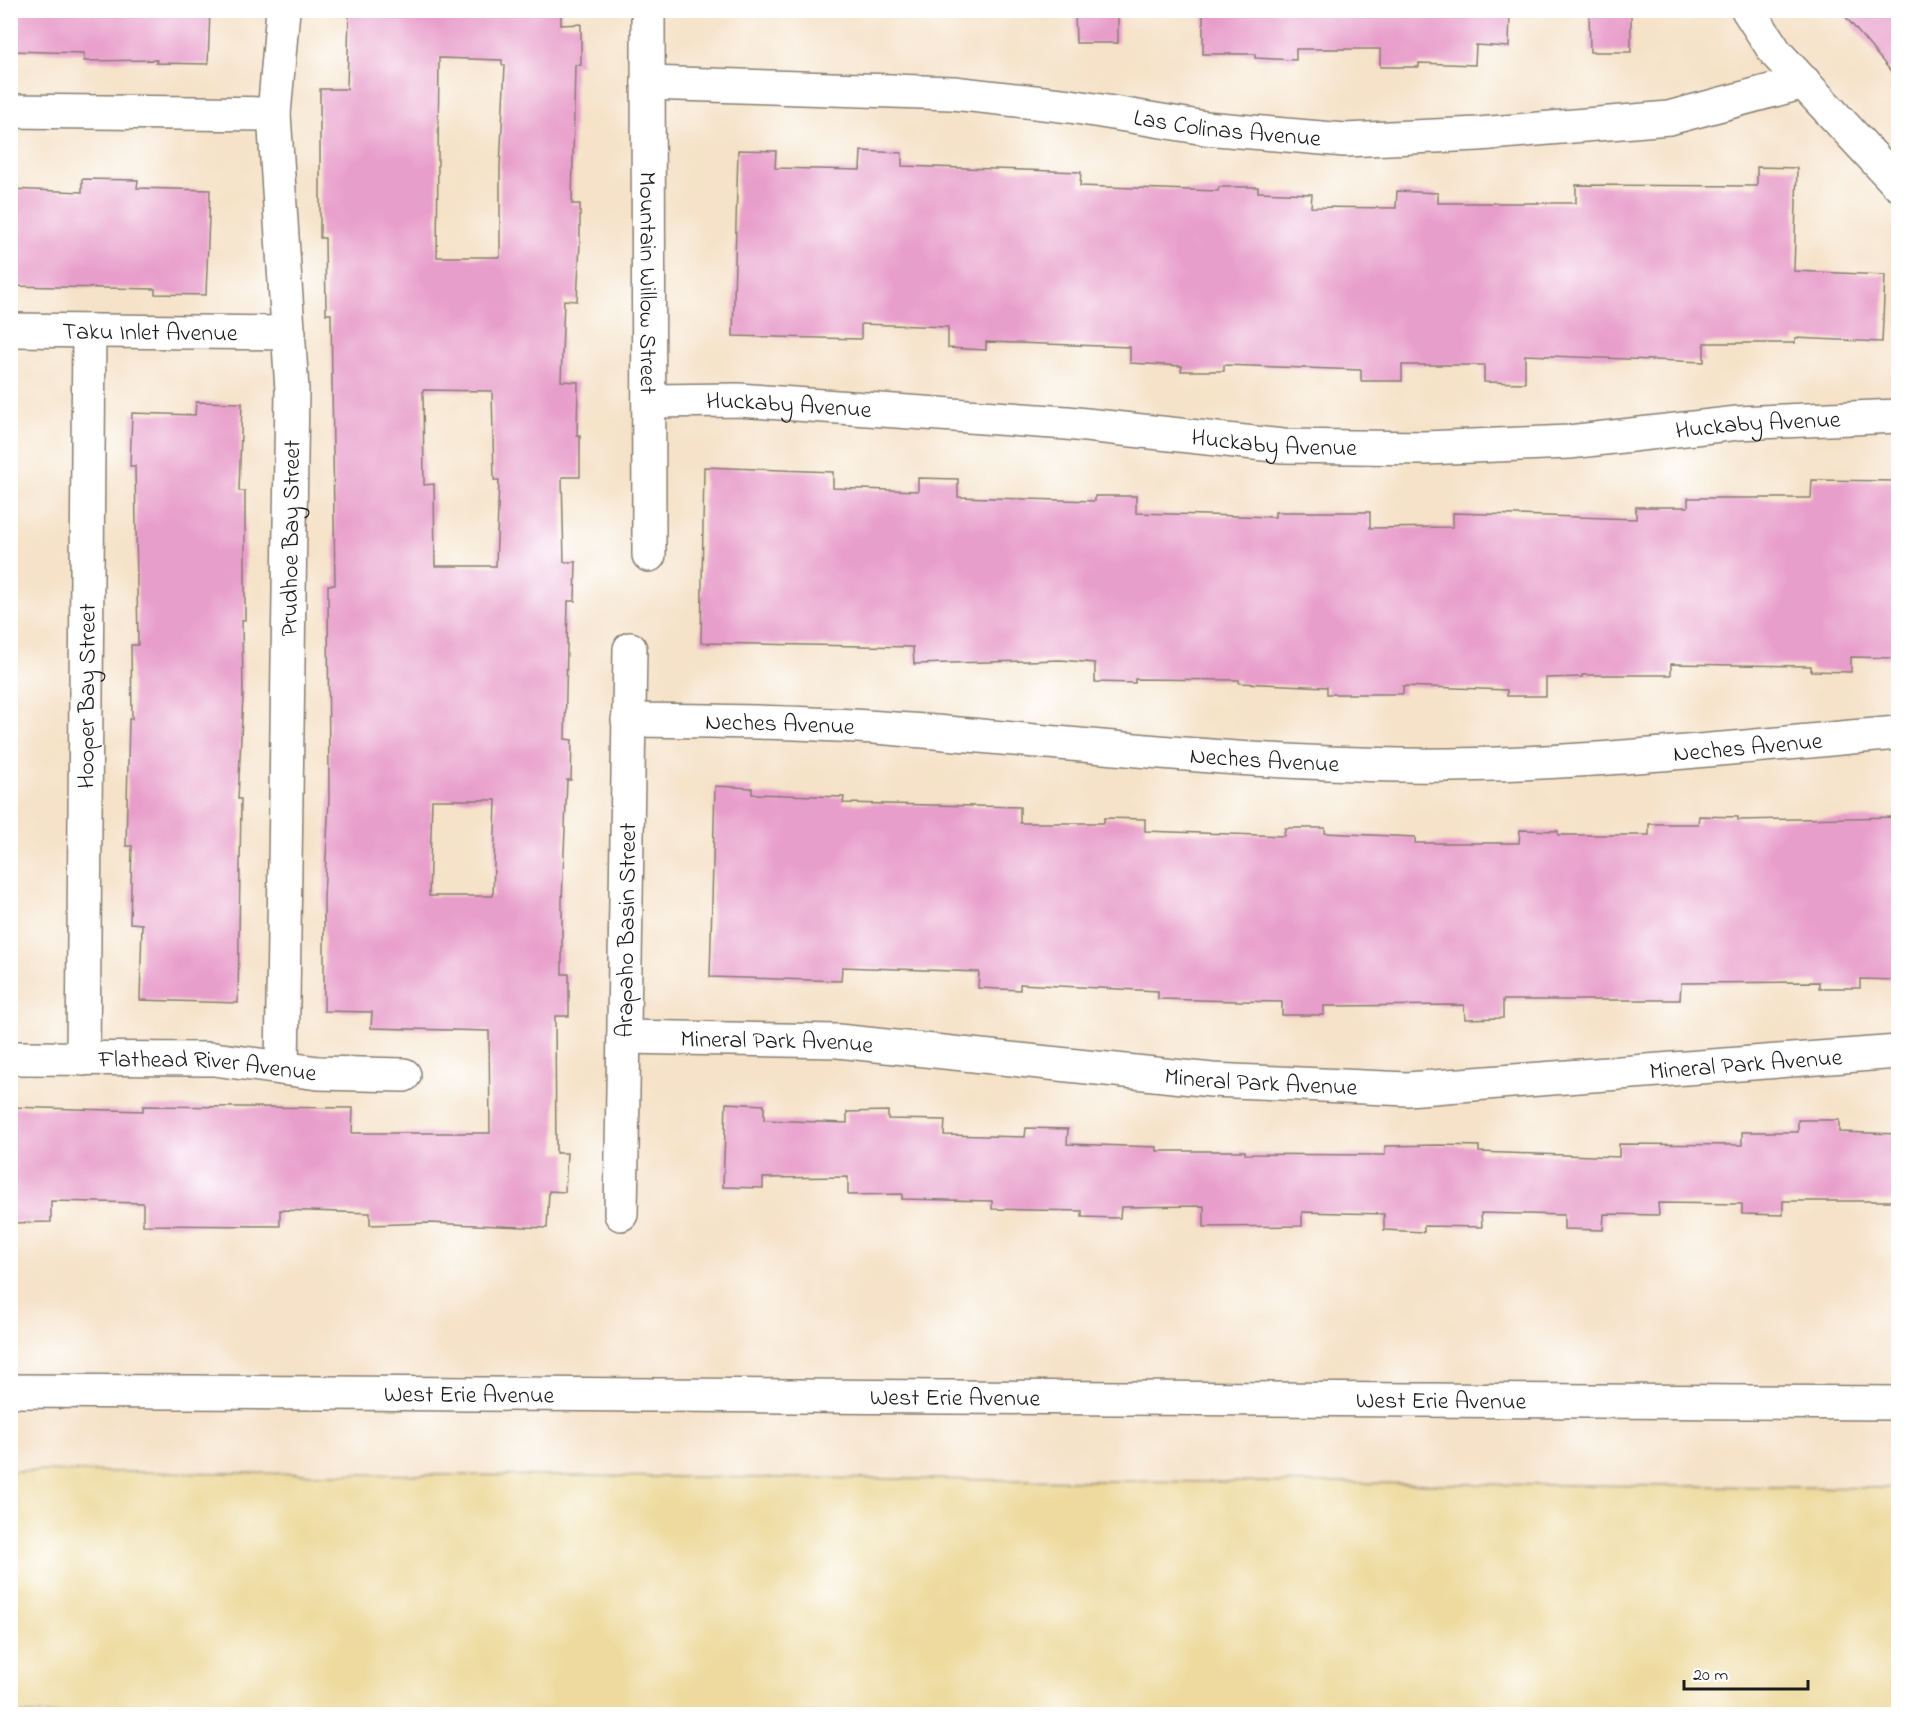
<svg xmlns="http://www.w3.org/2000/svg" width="1909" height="1725" font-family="'Indie Flower',sans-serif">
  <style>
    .sand { fill: #eeda9e; stroke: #857b5d; stroke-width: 1.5 }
    .building { fill: #e89eca; fill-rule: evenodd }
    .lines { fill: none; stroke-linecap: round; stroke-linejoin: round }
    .minor-casing { stroke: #887f72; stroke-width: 36 }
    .minor { stroke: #fff; stroke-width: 33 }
    .labels { text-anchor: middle; stroke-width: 4.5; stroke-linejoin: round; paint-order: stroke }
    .street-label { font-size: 24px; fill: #1c1c1c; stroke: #fff }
  </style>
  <rect width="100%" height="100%" fill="#fff"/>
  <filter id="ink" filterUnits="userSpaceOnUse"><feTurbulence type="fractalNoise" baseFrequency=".0167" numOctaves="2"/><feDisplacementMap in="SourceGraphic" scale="12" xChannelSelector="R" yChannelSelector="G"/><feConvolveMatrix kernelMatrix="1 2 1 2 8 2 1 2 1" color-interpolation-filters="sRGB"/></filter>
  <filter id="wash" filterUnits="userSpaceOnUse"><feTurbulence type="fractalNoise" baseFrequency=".008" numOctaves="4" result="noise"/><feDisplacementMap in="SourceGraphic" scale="24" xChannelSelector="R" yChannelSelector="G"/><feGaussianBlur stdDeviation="1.35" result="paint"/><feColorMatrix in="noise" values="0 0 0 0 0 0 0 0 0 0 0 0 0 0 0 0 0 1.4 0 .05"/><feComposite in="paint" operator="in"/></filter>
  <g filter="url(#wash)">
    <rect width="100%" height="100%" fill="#f5e2c8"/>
    <!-- sand -->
    <polygon class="sand" points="11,1471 1898,1488 1898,1714 11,1714"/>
    <g id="blocks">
      <!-- building -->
      <g class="building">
        <polygon points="10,10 210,10 208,64 156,63 157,60 84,61 84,53 10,51"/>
        <path d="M369,10H561V25L581,24V65H575L572,204H580V243L577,301L564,300L561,381L578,382L577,436H580V477H562L564,562H576L575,601H568L565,739L572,740L571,780H567L562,901V974H569V1016H555L556,1153H567L565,1192L549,1191L547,1228L429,1223L370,1225V1213L280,1210V1226L143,1225V1203L51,1201V1222L10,1223V1107L143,1111V1106L353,1108L352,1133H490L489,1031L371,1028L372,1012L324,1011V897L329,799L328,585H335L331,314H326L325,238H320V89H347L349,12L369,13ZM439,58L502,60V65H505L500,167V257H437ZM423,390L492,391L494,480H499L496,566H435L434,484L424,485ZM432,800H496L493,896H429Z"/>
        <polygon points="1075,10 1118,10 1118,43 1076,43"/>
        <polygon points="1203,10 1510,10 1509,47 1476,45 1475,65 1419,63 1419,67 1380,67 1380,49 1296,49 1296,60 1255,58 1255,54 1203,54"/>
        <polygon points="1589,10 1631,10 1631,52 1590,52"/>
        <polygon points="1840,10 1899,10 1899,81"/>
        <polygon points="738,150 776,151 775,168 860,170 861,151 902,153 902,166 1081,172 1080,186 1218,191 1219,187 1258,187 1258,192 1312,194 1311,207 1396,208 1397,191 1438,193 1438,203 1576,203 1576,185 1757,186 1757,167 1797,168 1794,271 1885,275 1882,342 1795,338 1795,343 1704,343 1704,362 1525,355 1525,383 1484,382 1484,365 1402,365 1402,381 1361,381 1361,370 1224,365 1224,371 1181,371 1182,366 1130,363 1130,347 986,342 986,350 948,348 948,327 861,324 861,339 733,336"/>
        <polygon points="82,179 138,180 137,188 210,190 206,295 155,294 155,289 10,286 10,189 82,192"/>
        <polygon points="196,402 242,403 239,491 245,491 245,620 242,620 243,696 238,799 241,799 238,1003 140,1000 142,924 130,923 132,846 126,846 129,719 132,719 131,645 138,645 135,466 130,466 132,413 195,415"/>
        <polygon points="704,467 833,472 833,488 918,491 918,478 958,479 958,497 1095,501 1095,496 1136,496 1136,513 1275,517 1275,512 1370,512 1370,528 1453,527 1453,513 1636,519 1636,507 1688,507 1688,498 1811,498 1812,480 1899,481 1899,658 1851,657 1851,672 1811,671 1811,666 1671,664 1671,675 1582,675 1582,677 1546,678 1546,696 1507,696 1507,690 1403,686 1403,694 1327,694 1327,687 1239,683 1239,680 1135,679 1135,683 1095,682 1095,663 1061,660 914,664 913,647 701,643"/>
        <polygon points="715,786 752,788 752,794 844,797 843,803 1020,807 1020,823 1104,823 1104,818 1145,819 1145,831 1284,836 1285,828 1325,828 1325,833 1415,837 1415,843 1519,843 1520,830 1558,831 1558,835 1649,835 1649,824 1698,824 1699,816 1738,817 1738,820 1899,817 1899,980 1860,979 1860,988 1819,988 1819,982 1681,983 1680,1000 1503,1000 1503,1018 1465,1019 1464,1005 1324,1006 1324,1015 1282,1015 1282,1002 1158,999 1158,991 1020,984 1020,990 978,988 979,972 842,967 841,981 710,977"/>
        <polygon points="726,1103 764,1105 764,1120 847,1123 847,1112 888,1111 888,1119 945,1120 944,1135 1025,1137 1026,1128 1068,1129 1067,1144 1157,1147 1157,1151 1245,1151 1245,1154 1385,1155 1385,1146 1440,1145 1479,1146 1479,1152 1619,1157 1619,1144 1742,1145 1742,1132 1798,1132 1798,1120 1839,1120 1839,1132 1899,1134 1899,1201 1783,1201 1783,1215 1742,1214 1742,1204 1658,1203 1659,1215 1604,1214 1603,1230 1564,1229 1564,1215 1481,1213 1482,1227 1424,1226 1424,1232 1384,1230 1384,1214 1302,1212 1302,1226 1204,1227 1204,1206 1121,1207 1120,1218 1082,1217 1082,1211 992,1209 992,1201 902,1199 902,1194 848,1195 848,1177 763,1178 763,1188 723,1187"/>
      </g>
    </g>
  </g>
  <g filter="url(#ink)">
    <use href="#blocks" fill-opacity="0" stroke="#887f72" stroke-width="1.5"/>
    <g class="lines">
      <!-- minor casing -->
      <g class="minor-casing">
        <g id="minor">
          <path id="s1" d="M648,10L649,555"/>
          <polyline points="1748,10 1776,53 1898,184"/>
          <path id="s2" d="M648,83L953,93L1070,106L1205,128L1345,140L1479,134L1669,118L1804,82"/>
          <polyline points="10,111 274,114"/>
          <path id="s3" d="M10,330L289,333"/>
          <path id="s4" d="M649,401L738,400L1067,423L1283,446L1424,448L1569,442L1738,423L1898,416"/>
          <path id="s5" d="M628,720C722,721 816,722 910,730C1073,743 1236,763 1401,765C1568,767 1733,747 1898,733"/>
          <path id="s6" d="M624,1037L838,1041L1212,1080L1407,1089L1898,1052"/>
          <path id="s7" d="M10,1058L214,1059L318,1073L404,1075"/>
          <path id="s8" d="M83,1059L89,331"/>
          <path id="s9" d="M282,1068L292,390L274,114L283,10"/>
          <path id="s10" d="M621,1214L630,649"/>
          <path id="s11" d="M10,1391L1898,1403"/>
        </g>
      </g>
      <!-- minor -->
      <use href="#minor" class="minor"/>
    </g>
  </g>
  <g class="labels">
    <!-- street labels -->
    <g class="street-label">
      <text dy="8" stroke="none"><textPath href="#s2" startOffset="582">Las Colinas Avenue</textPath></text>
      <text dy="8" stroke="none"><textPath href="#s1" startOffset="273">Mountain Willow Street</textPath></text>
      <text dy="8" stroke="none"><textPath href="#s3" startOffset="140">Taku Inlet Avenue</textPath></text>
      <text dy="8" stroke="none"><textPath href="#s4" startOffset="140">Huckaby Avenue</textPath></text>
      <text dy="8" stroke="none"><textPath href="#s4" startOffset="1112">Huckaby Avenue</textPath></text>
      <text dy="8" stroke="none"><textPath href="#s4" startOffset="627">Huckaby Avenue</textPath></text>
      <text dy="8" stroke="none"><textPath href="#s9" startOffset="530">Prudhoe Bay Street</textPath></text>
      <text dy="8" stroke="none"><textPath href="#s8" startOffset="363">Hooper Bay Street</textPath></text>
      <text dy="8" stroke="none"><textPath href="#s5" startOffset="152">Neches Avenue</textPath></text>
      <text dy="8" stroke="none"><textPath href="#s5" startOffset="1122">Neches Avenue</textPath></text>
      <text dy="8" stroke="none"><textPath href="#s5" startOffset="638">Neches Avenue</textPath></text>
      <text dy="8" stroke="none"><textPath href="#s10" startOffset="284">Arapaho Basin Street</textPath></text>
      <text dy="8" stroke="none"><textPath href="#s6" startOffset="153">Mineral Park Avenue</textPath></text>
      <text dy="8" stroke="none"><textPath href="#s6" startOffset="1125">Mineral Park Avenue</textPath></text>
      <text dy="8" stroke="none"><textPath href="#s7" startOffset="198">Flathead River Avenue</textPath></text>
      <text dy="8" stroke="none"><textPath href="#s6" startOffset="639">Mineral Park Avenue</textPath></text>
      <text dy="8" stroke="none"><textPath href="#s11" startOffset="459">West Erie Avenue</textPath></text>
      <text dy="8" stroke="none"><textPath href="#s11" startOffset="945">West Erie Avenue</textPath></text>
      <text dy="8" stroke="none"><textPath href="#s11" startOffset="1431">West Erie Avenue</textPath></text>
    </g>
  </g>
  <!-- margin -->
  <rect width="1909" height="1725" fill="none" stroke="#fff" stroke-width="36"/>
  <!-- scale -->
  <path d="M1684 1680v9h124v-9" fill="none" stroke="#1c1c1c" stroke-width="3"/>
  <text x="1693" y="1680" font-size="18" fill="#1c1c1c" stroke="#ffffff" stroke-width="4.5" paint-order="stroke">20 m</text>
</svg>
